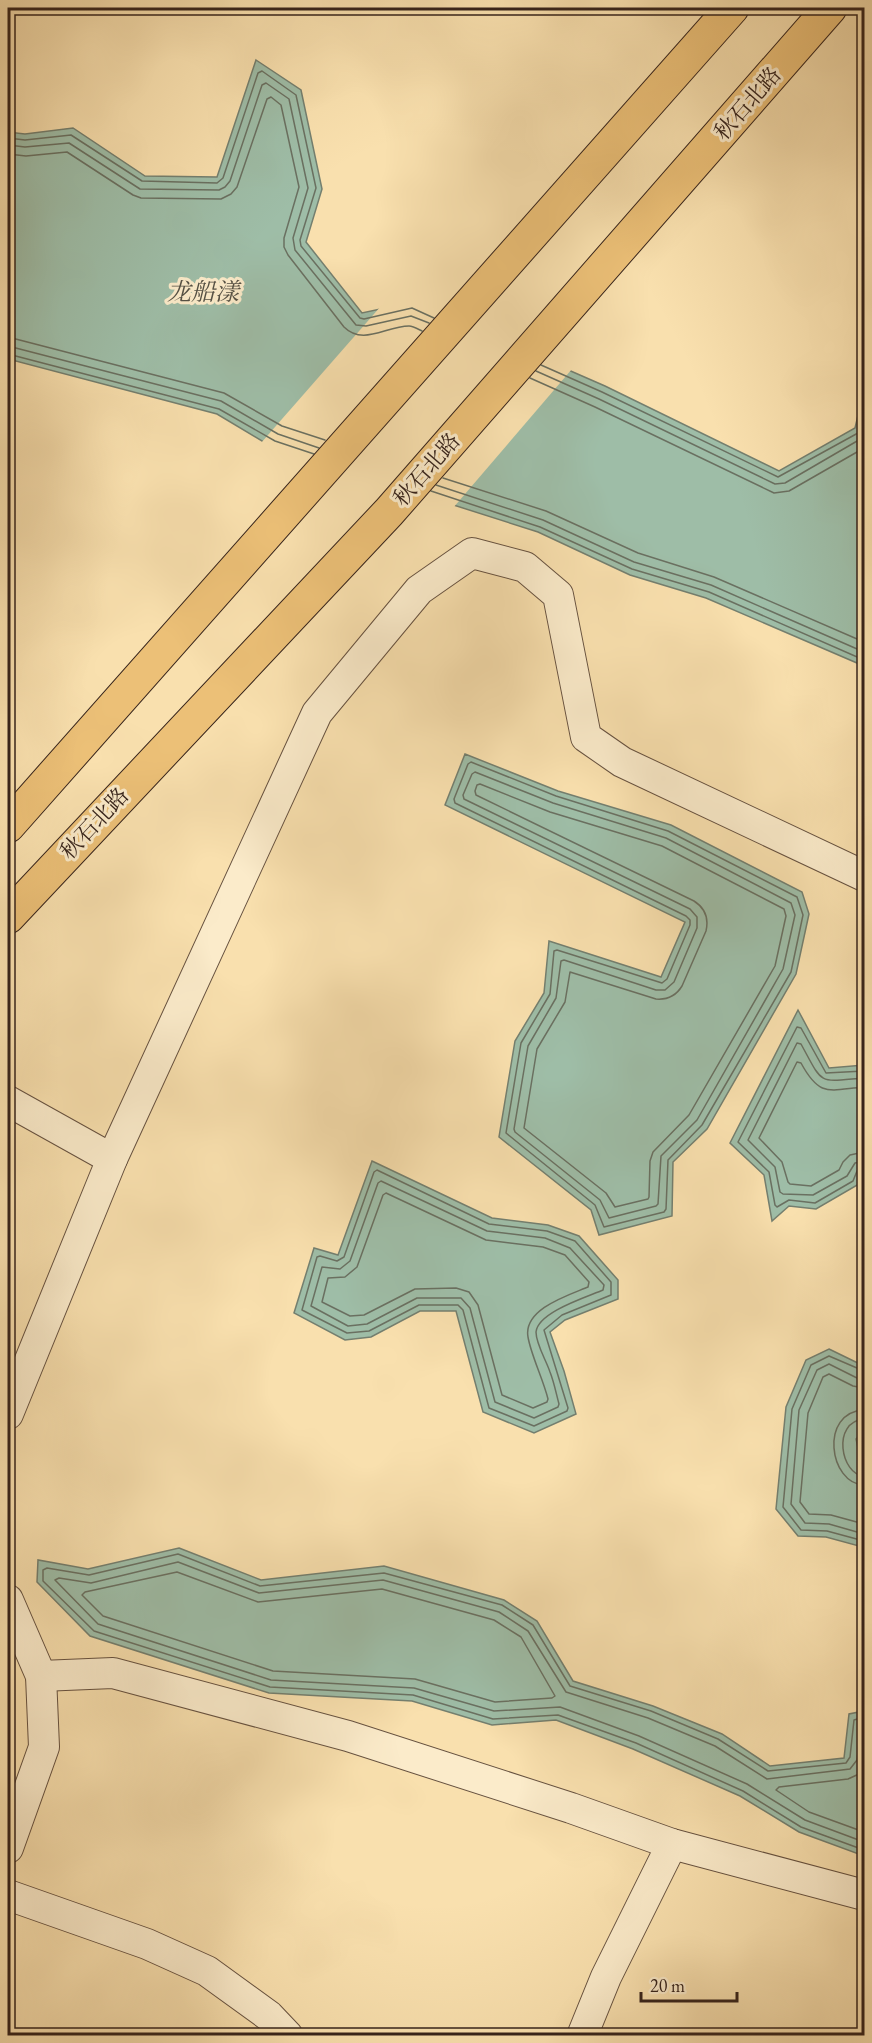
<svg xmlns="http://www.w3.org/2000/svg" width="872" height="2043" font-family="'EB Garamond','Noto Serif SC',serif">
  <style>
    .water { fill: #9ebda7; stroke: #747f6f; stroke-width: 1.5 }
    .pier { fill: #f9e0ae }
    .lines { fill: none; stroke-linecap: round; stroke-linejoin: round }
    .shore { stroke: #6a7061; stroke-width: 1.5 }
    .minor-casing { stroke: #675240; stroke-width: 32 }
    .primary-casing { stroke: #36231b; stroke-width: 35 }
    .minor { stroke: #fbebca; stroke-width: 30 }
    .primary { stroke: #ecc077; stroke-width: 33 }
    .labels { text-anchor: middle; stroke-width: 6; stroke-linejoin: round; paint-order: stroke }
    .street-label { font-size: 22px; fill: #36231b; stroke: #fbebca }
    .water-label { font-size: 24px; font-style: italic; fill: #555145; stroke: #fbebca }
  </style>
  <rect width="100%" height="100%" fill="#f9e0ae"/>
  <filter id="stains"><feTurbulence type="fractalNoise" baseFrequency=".00333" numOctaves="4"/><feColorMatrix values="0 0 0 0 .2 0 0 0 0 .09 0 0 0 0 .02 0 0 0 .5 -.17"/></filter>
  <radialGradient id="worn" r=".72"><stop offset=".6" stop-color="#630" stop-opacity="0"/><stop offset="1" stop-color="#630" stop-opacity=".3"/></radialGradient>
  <!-- water -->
  <g class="water">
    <polygon points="256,60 301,90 322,189 306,242 362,313 413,302 605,386 779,471 855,428 864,390 864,666 706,598 630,575 538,532 272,447 217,414 8,359 8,132 25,134 73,128 145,176 217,177"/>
    <polygon points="465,754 558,791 671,825 802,892 809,914 796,974 707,1129 673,1162 672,1216 599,1235 591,1210 499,1137 515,1041 544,993 549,941 661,977 685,922 445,805"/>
    <polygon points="798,1010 829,1068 864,1065 864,1165 859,1184 816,1209 789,1206 772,1221 764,1175 730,1143"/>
    <polygon points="372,1161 492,1218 548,1225 579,1236 618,1280 618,1299 565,1320 550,1332 564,1371 576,1414 534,1433 483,1412 456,1311 420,1311 371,1337 345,1340 294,1313 314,1248 338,1255"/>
    <polygon points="829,1349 864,1366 864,1431 856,1439 864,1474 864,1550 863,1547 826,1537 798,1536 776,1509 786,1407 806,1360"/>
    <polygon points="179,1548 261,1580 384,1566 504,1600 537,1621 573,1681 653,1706 722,1734 770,1766 844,1758 849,1714 864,1711 864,1856 799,1832 740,1796 633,1749 556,1720 492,1725 412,1701 269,1693 90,1636 37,1582 38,1560 88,1569"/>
  </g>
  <!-- pier -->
  <polygon class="pier" points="414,299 572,369 453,508 271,450 261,443 381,306"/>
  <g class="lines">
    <!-- shore -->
    <g class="shore">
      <polyline points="8,138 25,140 71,135 142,181 217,183 223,178 258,73 262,71 296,95 316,188 300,240 301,246 360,318 364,319 412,308 434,318"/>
      <polyline points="8,145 25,147 69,143 140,189 219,190 225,187 230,181 262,85 266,83 289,99 308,188 293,238 295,250 356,325 366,326 411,316 429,323"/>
      <path d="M8,154L26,156L67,152L133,195L141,198L221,199L231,194L237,187L267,99L271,97L281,105L299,187L284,238V247L288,255L344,327C363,346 386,326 409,326C413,326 418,329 422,331"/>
      <polyline points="8,337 224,393 282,426 325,440"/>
      <polyline points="8,346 221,401 278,434 319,448"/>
      <polyline points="8,354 219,409 275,441 314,454"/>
      <polyline points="541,365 602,392 778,477 858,433 864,414"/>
      <polyline points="536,371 599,399 775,484 785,483 864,437"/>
      <polyline points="530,378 595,407 774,493 789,491 864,448"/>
      <polyline points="443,478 546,511 638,553 714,577 864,642"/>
      <polyline points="436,485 543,520 634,562 711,585 864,652"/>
      <polyline points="431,491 540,527 632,569 709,592 864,660"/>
      <polygon points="471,762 556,796 668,831 797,897 803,915 791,972 702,1125 668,1160 666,1209 664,1212 604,1227 595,1205 506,1133 521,1043 550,994 554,951 557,950 662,983 667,979 690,925 690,920 686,916 455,803 454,799 468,764"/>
      <polygon points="475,772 553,803 666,838 791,903 795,915 783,969 697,1120 661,1156 658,1204 656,1206 609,1218 600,1200 515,1132 514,1129 528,1046 556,998 561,961 564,960 656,990 665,990 674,982 697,928 697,917 690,909 464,799 463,795 472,774"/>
      <path d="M480,784L550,812L662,846L784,909L786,916L775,966L689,1115L653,1152L650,1161L649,1197L648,1199L615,1207L606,1193L524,1128L537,1049L565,1002L570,972L656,999C668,1000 676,996 682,986L706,931C709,918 705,908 694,901L476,795L475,791L477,785Z"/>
      <polyline points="864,1071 826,1073 801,1028 797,1027 738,1142 769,1172 775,1205 777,1207 789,1200 815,1203 853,1181 857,1171 864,1168"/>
      <path d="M864,1078C817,1082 824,1086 801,1044L797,1043L748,1140L775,1167L780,1192L783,1194L813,1195L847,1176L855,1163L864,1161"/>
      <path d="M864,1087C829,1090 820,1098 801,1063L797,1062L759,1138L782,1162L788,1182L790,1184L811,1186L839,1170L843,1162L850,1155L864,1152"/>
      <polygon points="377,1170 489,1224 547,1231 575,1241 611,1282 611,1295 562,1315 544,1330 568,1408 567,1411 534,1426 489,1408 463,1310 458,1305 419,1305 369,1331 347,1333 302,1310 317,1257 320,1256 337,1261 344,1257 374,1172"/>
      <path d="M381,1181L487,1231L545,1238L570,1248L604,1285L603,1290C587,1297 538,1312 536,1332C536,1344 546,1360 550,1372C554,1382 556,1393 559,1404L558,1407L534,1418L495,1402L470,1308L461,1298H417L367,1324L348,1326L311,1306L322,1267L340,1269L350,1261L378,1183Z"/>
      <path d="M386,1193L486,1240L543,1247L565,1255L589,1282L588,1287C569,1295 523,1309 528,1337C531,1355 543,1379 548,1399L547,1402L533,1408L502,1395L478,1305L469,1292L456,1288L415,1289L364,1315L350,1316L322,1302L328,1278L345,1277L357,1267L383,1195Z"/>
      <polyline points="864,1371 829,1356 811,1365 792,1409 783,1507 801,1530 827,1531 864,1541"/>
      <polyline points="864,1379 857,1378 829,1364 817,1370 799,1410 791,1504 805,1523 829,1524 864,1534"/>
      <polyline points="864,1388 853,1386 829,1374 823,1377 808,1413 800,1502 809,1514 831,1515 864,1524"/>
      <path d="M864,1410C819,1412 829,1484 864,1485"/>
      <path d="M864,1419C831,1422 841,1475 864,1476"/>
      <polygon points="177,1572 258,1602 382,1589 494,1620 521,1637 555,1696 552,1698 495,1702 415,1679 273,1671 103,1616 82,1595 85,1592"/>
      <polyline points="864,1717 854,1720 850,1757 846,1763 768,1771 718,1739 651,1711 570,1686 533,1625 502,1605 384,1573 260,1586 178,1554 89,1575 47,1568 43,1570 43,1581 94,1631 270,1687 413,1695 493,1719 558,1715 636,1743 743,1791 801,1827 864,1850"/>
      <polyline points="864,1725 861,1727 857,1760 850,1769 767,1779 715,1746 648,1718 566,1692 528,1631 499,1612 383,1580 259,1593 178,1562 91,1583 59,1578 55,1580 98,1624 271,1680 414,1688 494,1711 560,1707 639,1736 747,1784 805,1820 864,1842"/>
      <polyline points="864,1766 859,1774 848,1779 779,1787 776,1790 809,1812 864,1832"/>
    </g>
    <!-- minor casing -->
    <g class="minor-casing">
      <g id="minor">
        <polyline points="8,1101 112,1159"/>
        <polyline points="8,1414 112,1159 317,713 419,590 472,553 525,567 558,595 586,737 622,762 864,876"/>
        <polyline points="8,1600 41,1676 44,1747 8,1848"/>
        <polyline points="41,1676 113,1673 348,1736 571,1808 672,1844 864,1895"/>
        <polyline points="8,1895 147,1944 207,1971 269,2016 288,2036"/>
        <polyline points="582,2036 606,1977 672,1844"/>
      </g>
    </g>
    <!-- primary casing -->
    <g class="primary-casing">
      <g id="primary">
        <polyline points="8,826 732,8"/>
        <polyline points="8,917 389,512 830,8"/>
      </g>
    </g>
    <!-- minor -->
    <use href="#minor" class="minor"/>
    <!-- primary -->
    <use href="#primary" class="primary"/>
  </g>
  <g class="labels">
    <!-- street labels -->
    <g class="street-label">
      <text transform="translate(747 103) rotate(-49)" y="8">秋石北路</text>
      <text transform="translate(426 469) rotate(-49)" y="8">秋石北路</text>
      <text transform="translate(94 823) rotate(-47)" y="8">秋石北路</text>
    </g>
    <!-- water labels -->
    <g class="water-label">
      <text x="203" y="300">龙船漾</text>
    </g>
  </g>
  <!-- margin -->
  <rect width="872" height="2043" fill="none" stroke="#f9e0ae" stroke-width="30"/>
  <rect x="9" y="9" width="854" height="2025" fill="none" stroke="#36231b" stroke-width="3"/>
  <rect x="15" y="15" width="842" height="2013" fill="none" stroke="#36231b" stroke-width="1.5"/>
  <!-- scale -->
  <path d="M641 1992v9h96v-9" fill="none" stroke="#36231b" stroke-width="3"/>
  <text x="650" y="1992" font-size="18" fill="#36231b" stroke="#fbebca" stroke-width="4.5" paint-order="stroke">20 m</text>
  <rect width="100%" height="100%" filter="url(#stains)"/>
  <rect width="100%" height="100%" fill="url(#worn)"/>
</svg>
